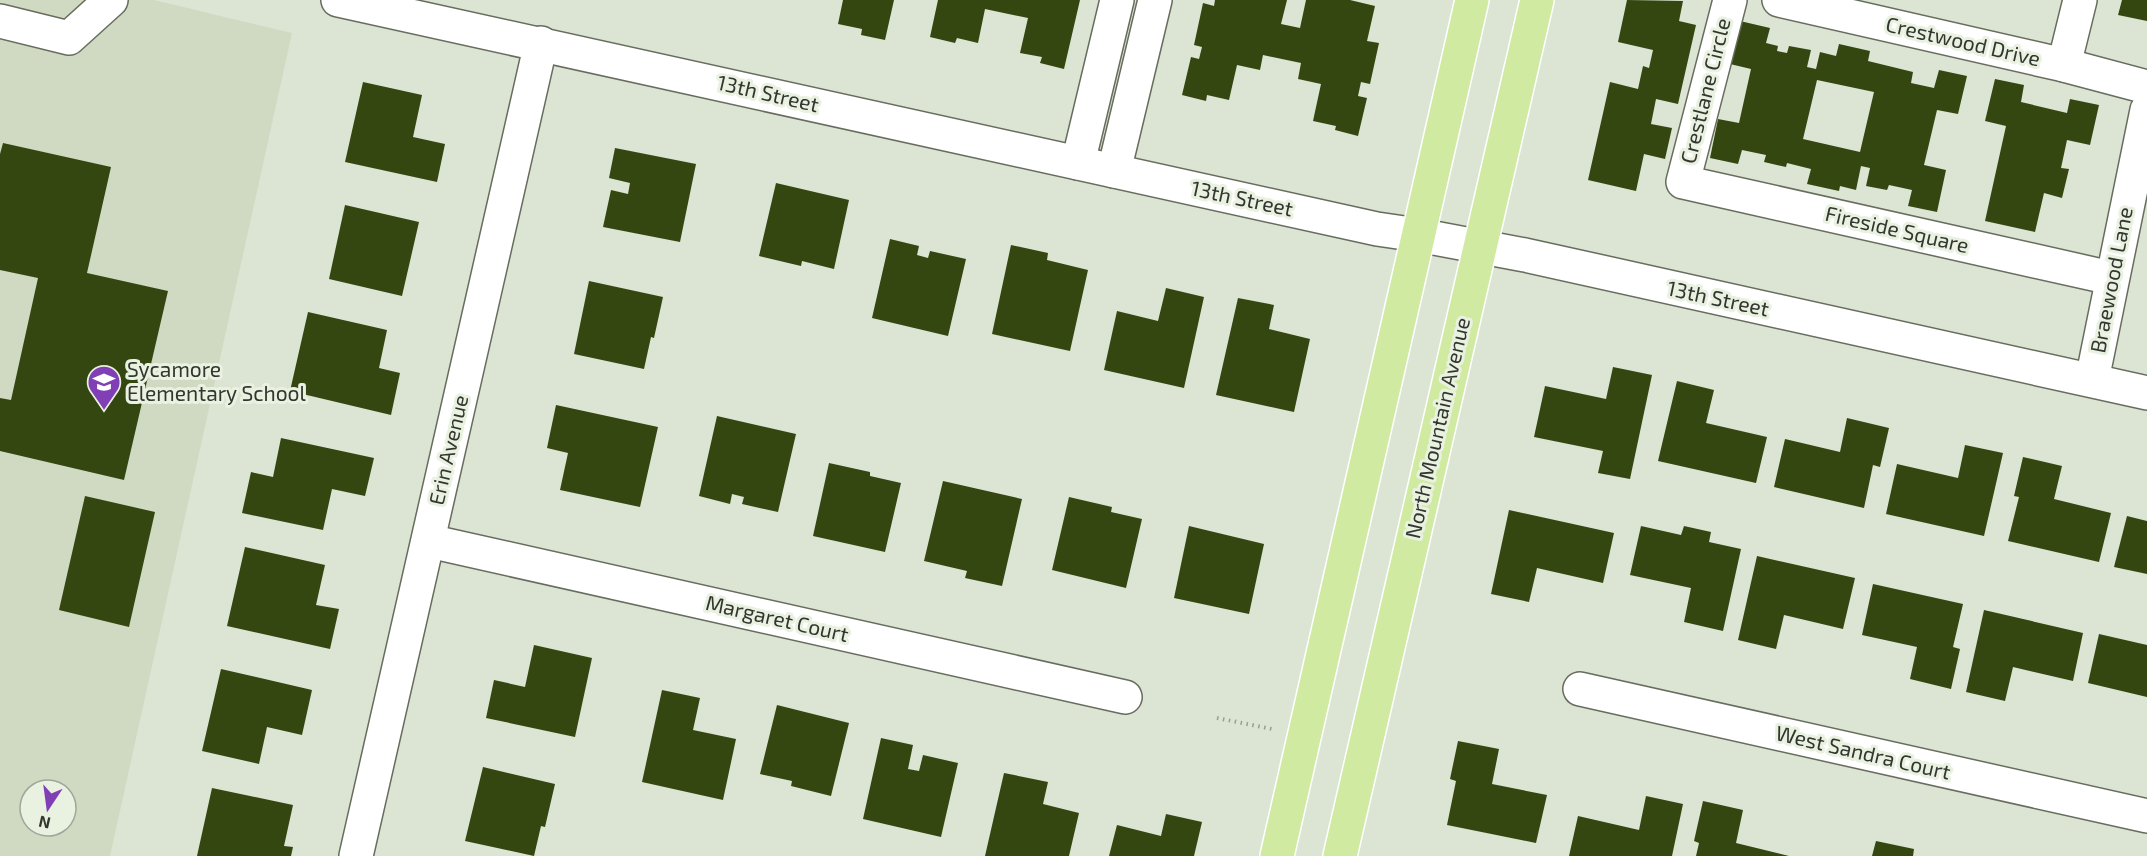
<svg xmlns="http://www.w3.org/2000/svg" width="2147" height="856" font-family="'Exo 2',sans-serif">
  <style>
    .built { fill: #d0dac3; fill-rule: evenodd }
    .building { fill: #354711; fill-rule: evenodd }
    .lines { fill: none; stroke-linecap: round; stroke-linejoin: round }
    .minor-casing { stroke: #676d5e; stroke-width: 36 }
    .major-casing { stroke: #fff; stroke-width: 36 }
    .path { stroke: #989e92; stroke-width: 4; stroke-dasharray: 1.5 4.5; stroke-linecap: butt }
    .minor { stroke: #fff; stroke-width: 33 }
    .major { stroke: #d0eba1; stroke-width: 33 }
    .labels { text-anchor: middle; stroke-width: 6; stroke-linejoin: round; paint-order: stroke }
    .street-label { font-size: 21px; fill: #333630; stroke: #e9f1e0 }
    .poi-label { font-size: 21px; fill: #333630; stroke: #e9f1e0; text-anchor: start }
  </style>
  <rect width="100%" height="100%" fill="#dce4d3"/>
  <!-- built -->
  <path class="built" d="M0,0H154L292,33L110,856H0ZM30,790H66V826H30Z"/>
  <!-- building -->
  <g class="building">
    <polygon points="843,0 894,0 885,40 861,35 862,29 838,24"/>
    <polygon points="938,0 1080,0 1064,69 1040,63 1042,57 1020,53 1028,18 985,9 978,43 957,38 955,43 930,37"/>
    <polygon points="1215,0 1287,0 1281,24 1300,28 1306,0 1350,0 1375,6 1367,41 1379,43 1370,84 1361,82 1358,96 1367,98 1358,136 1335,130 1336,126 1313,121 1321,84 1298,79 1301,63 1263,55 1260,70 1237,65 1229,100 1207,95 1206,101 1182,95 1191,57 1199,59 1202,47 1194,45 1203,3 1214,6"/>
    <polygon points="1627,0 1683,1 1679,21 1696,25 1678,104 1656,99 1651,124 1672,128 1665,159 1644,154 1636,191 1588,180 1610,82 1638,89 1643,66 1649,68 1653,50 1618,42"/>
    <polygon points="2122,0 2147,0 2147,21 2118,15"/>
    <path d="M1740,21L1770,28L1766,43L1778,46L1777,51L1787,53L1789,46L1811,50L1807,67L1816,69L1820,52L1836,56L1839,44L1870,51L1868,61L1913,72L1911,83L1934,88L1939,70L1967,76L1958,114L1937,110L1924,165L1946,170L1937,212L1908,206L1912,190L1889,185L1887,190L1866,186L1870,168L1861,166L1856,190L1840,186L1839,191L1807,184L1811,169L1787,163L1786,167L1764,162L1766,155L1742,150L1738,164L1710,158L1718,119L1739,123L1751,69L1730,64ZM1817,80L1874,92L1860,152L1803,139Z"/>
    <polygon points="1995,79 2024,85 2021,102 2067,113 2070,99 2099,105 2090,145 2067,140 2061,168 2069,169 2062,198 2044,193 2035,232 1985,221 2006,126 1985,121"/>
    <polygon points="363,82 422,95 413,137 445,144 437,182 345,162"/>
    <polygon points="3,143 111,167 87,273 168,291 124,480 0,451 0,398 11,400 38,278 0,270 0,154"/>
    <polygon points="615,148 696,164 680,242 603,227 611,190 628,194 630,183 609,178"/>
    <polygon points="776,183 849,200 834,269 802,261 801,266 759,256"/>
    <polygon points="345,205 419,222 402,296 329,279"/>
    <polygon points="890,239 919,246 917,255 928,258 930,251 966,259 948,336 872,318"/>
    <polygon points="1011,245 1048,253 1047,260 1088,270 1070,351 992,334"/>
    <polygon points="589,281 663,297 654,338 651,337 644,369 574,354"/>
    <polygon points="1166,288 1204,297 1184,388 1104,370 1117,311 1158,321"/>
    <polygon points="1238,298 1274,305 1269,329 1310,339 1294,412 1216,395"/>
    <polygon points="308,312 387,330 379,368 400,373 391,415 290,391"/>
    <polygon points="1613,367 1652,375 1630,479 1598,473 1603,451 1534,437 1545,386 1606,399"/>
    <polygon points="1677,381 1714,390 1706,423 1767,437 1756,483 1658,461"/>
    <polygon points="556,405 658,427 640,507 560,490 568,453 547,448"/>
    <polygon points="717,416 796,434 778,512 742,504 744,497 732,494 730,504 699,496"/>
    <polygon points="1847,418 1889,428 1880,467 1873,465 1864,508 1774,487 1785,439 1840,452"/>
    <polygon points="281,438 374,458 365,496 332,489 323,530 242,513 251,472 273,477"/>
    <polygon points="1965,445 2003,453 1984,536 1886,514 1897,464 1958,478"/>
    <polygon points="2023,457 2062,466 2054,499 2111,513 2099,562 2008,541 2019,497 2014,496"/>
    <polygon points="829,463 870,472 870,476 901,483 885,552 813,536"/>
    <polygon points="943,481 1022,499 1002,586 965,578 967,571 924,561"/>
    <polygon points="85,496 155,512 129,627 59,610"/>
    <polygon points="1069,497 1112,507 1111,512 1142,519 1126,588 1052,570"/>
    <polygon points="1509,510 1614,533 1603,583 1537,568 1529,602 1491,594"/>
    <polygon points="2127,516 2147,521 2147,574 2114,567"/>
    <polygon points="1189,526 1264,544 1249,614 1174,598"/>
    <polygon points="1641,526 1681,535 1684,526 1711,532 1709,542 1741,549 1723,631 1684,622 1691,588 1630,575"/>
    <polygon points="245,547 325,565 316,605 339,609 330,649 227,626"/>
    <polygon points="1757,556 1855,578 1843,629 1784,615 1776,649 1738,640"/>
    <polygon points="1873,584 1963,604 1953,647 1960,649 1951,689 1910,679 1917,647 1862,635"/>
    <polygon points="1984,610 2083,633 2073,681 2013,667 2005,701 1966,692"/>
    <polygon points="2099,634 2147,645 2147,697 2088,683"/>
    <polygon points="534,645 592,658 575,737 486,718 494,680 525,687"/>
    <polygon points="221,669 312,690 302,735 267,727 259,764 202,751"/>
    <polygon points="662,690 700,698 693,730 736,739 723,800 642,782"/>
    <polygon points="777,705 849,723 831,796 791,786 792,781 760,774"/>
    <polygon points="881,738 913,745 908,769 919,771 923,755 958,763 941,837 863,819"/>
    <polygon points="1458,741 1499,749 1492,784 1547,795 1536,843 1447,825 1456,781 1450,779"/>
    <polygon points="483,767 555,784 545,827 541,826 534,856 465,841"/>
    <polygon points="1004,773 1048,782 1043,804 1079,813 1069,856 985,856"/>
    <polygon points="212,788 293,805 284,846 293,847 291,856 197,856"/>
    <polygon points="1646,796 1683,804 1672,856 1569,856 1578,816 1639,830"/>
    <polygon points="1703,801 1743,810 1736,843 1789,856 1696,856 1699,843 1694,841"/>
    <polygon points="1166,814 1202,822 1194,856 1109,856 1117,825 1161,836"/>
    <polygon points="1876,841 1914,849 1913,856 1872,856"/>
  </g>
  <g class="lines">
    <!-- minor casing -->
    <g class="minor-casing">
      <g id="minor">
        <polyline points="338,0 1377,229 1418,235 1525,255 2147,393"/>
        <polyline points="1730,0 1683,182 2111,278"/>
        <polyline points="1779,0 2064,65 2147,87"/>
        <polyline points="0,21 69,38 111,0"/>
        <polyline points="2064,65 2080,0"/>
        <polyline points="1078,163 1117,0"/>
        <polyline points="1114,171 1155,0"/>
        <polyline points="2092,380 2147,110"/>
        <polyline points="429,541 1125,697"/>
        <polyline points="1580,689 2147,816"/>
        <polyline points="356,856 541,43"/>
      </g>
    </g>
    <!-- major casing -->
    <g class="major-casing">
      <g id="major">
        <polyline points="1277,856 1472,0"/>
        <polyline points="1340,856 1537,0"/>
      </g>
    </g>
    <!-- path -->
    <polyline class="path" points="1217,718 1272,729"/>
    <!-- minor -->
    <use href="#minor" class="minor"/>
    <!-- major -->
    <use href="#major" class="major"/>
  </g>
  <!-- icons -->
  <defs>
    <g id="school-pin" transform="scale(1.725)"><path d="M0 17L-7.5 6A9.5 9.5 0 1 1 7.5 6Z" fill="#803fb4" stroke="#e9f1e0"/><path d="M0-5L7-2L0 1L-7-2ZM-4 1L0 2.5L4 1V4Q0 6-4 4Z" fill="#fff"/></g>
  </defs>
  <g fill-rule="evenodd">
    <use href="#school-pin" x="104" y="382"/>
  </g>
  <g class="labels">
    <!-- street labels -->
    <g class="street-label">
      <text transform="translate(1963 42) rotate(13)" y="7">Crestwood Drive</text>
      <text transform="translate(1706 91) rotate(-76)" y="7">Crestlane Circle</text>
      <text transform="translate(768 94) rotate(13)" y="7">13th Street</text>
      <text transform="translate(1242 199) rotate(12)" y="7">13th Street</text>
      <text transform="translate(1897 230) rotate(13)" y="7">Fireside Square</text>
      <text transform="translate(2112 280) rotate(-79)" y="7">Braewood Lane</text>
      <text transform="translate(1718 299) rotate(12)" y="7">13th Street</text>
      <text transform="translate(1438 428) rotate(-77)" y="7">North Mountain Avenue</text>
      <text transform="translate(449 450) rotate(-77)" y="7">Erin Avenue</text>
      <text transform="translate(777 619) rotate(13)" y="7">Margaret Court</text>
      <text transform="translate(1863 753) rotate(13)" y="7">West Sandra Court</text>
    </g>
    <!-- poi labels -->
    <g class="poi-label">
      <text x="127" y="377">Sycamore<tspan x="127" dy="24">Elementary School</tspan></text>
    </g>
  </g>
  <!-- north arrow -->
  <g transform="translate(48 808) rotate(193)"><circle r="28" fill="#e9f1e0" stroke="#a0a69a" stroke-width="1.5"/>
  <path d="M0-4.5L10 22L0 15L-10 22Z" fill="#803fb4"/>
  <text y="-9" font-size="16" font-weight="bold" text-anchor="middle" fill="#333630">N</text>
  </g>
</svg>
